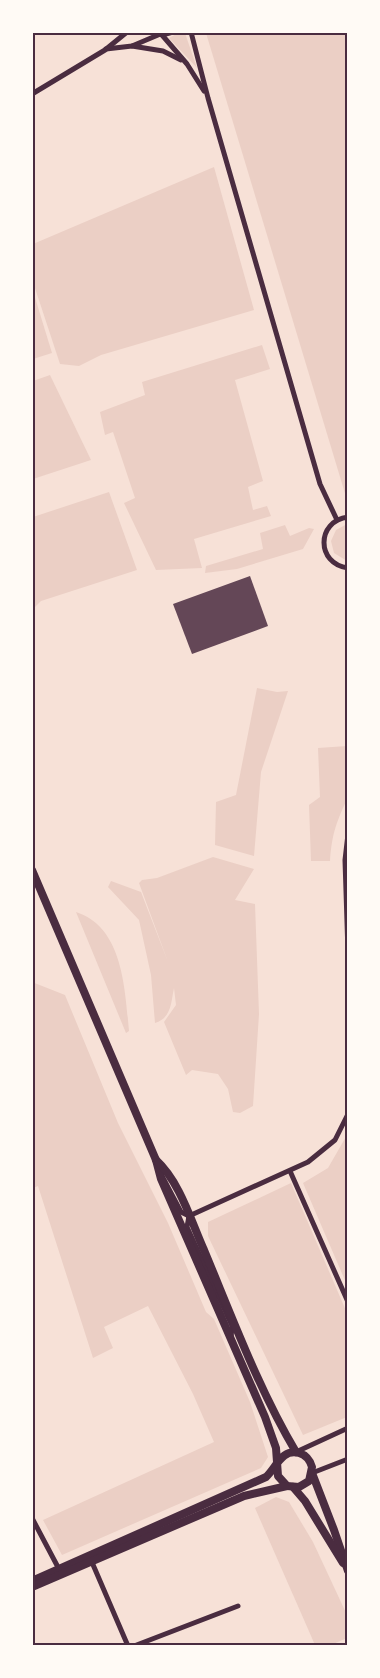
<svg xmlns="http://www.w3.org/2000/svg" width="380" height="1678" font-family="Barlow,sans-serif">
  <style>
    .green { fill: #ebcfc5 }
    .building { fill: #644757 }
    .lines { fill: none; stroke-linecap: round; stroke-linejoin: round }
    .minor { stroke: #4a2c40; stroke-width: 5 }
    .tertiary { stroke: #4a2c40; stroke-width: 8 }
    .neatline { fill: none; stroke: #4a2c40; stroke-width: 2 }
  </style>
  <rect width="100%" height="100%" fill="#f7e1d7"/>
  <!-- green -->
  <g class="green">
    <polygon points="180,32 185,33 197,68 169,38"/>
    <polygon points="206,33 347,33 347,500"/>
    <polygon points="214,167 254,310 101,355 79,366 60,364 33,282 33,244"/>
    <polygon points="33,291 52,353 33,359 32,359"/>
    <polygon points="262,345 270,369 235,380 263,481 248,487 253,510 267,506 271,516 194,539 202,568 156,570 124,503 135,498 113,432 105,435 100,412 145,395 142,382"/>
    <polygon points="50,375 91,460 33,479 33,381"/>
    <polygon points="109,492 137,570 41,601 33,609 33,517"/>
    <polygon points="347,524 348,524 347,561 334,553 331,541 336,530"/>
    <polygon points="285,525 290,536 309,528 314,529 303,549 237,569 205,573 206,566 263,549 260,533"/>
    <polygon points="257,688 277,692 288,691 261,772 254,856 215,845 216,802 236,795"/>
    <path d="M347,746C348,755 350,791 348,797C337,821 332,832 330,861H311L309,805L320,797L318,748Z"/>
    <path d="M213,857L254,869L235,900L255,904L259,1014L253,1106L240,1113L233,1112L228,1089L218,1074L192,1070L186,1075L164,1022L176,1005L174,988C171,1001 172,1018 155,1023L151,975L139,920L108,887L111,881L141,892L168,962L139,883L142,880L157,878Z"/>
    <path d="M76,912C123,927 125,989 129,1031L126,1033Z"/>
    <polygon points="32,982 65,995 118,1123 168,1223 206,1312 214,1319 250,1402 268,1457 261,1468 62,1555 43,1520 214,1442 193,1394 148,1306 104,1327 113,1348 93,1358 38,1186 33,1188"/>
    <polygon points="347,1135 347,1285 303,1183 328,1168"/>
    <polygon points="291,1183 347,1313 347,1417 303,1435 208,1236 208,1222"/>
    <polygon points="276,1497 289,1502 313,1542 347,1615 347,1638 331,1645 315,1645 255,1508"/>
  </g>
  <!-- building -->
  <polygon class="building" points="250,576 268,626 192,654 173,604"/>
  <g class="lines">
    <!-- minor -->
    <g class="minor">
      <polyline points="153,32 162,35 173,32"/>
      <polyline points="191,32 208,98 320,484 337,520"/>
      <polyline points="162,35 187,64 204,91"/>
      <polyline points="132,46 163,51 181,60"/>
      <polyline points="106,49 132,46 158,35"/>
      <polyline points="32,94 105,50 127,32"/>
      <path d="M348,517C316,521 316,564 348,568"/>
      <polyline points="348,834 345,860 348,953"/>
      <polyline points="290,1171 348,1302"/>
      <polyline points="161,1174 181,1212 189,1216"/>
      <polyline points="189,1216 308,1162 335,1140 348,1114"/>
      <polyline points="189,1216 187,1227 232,1326 231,1338"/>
      <polyline points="296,1452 348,1428"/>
      <polyline points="312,1473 348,1459"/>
      <polyline points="32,1518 60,1571"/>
      <polyline points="91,1560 128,1646"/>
      <polyline points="134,1646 238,1606"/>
    </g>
    <!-- tertiary -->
    <g class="tertiary">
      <path d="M32,870L156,1160L161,1179L265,1417L276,1448L278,1476L287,1486L299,1487L309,1481L312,1467C310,1460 306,1455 299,1453C282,1448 276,1468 266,1477L32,1581"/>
      <path d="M156,1160C180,1182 191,1221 204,1250C232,1317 259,1390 296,1452"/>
      <polyline points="312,1473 334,1530 348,1571"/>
      <polyline points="293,1487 305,1501 343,1563"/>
      <polyline points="32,1587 244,1496 287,1486"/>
    </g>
  </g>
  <!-- border -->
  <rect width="380" height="1678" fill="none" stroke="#fffaf5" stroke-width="68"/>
  <rect x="34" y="34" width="312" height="1610" class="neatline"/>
</svg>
